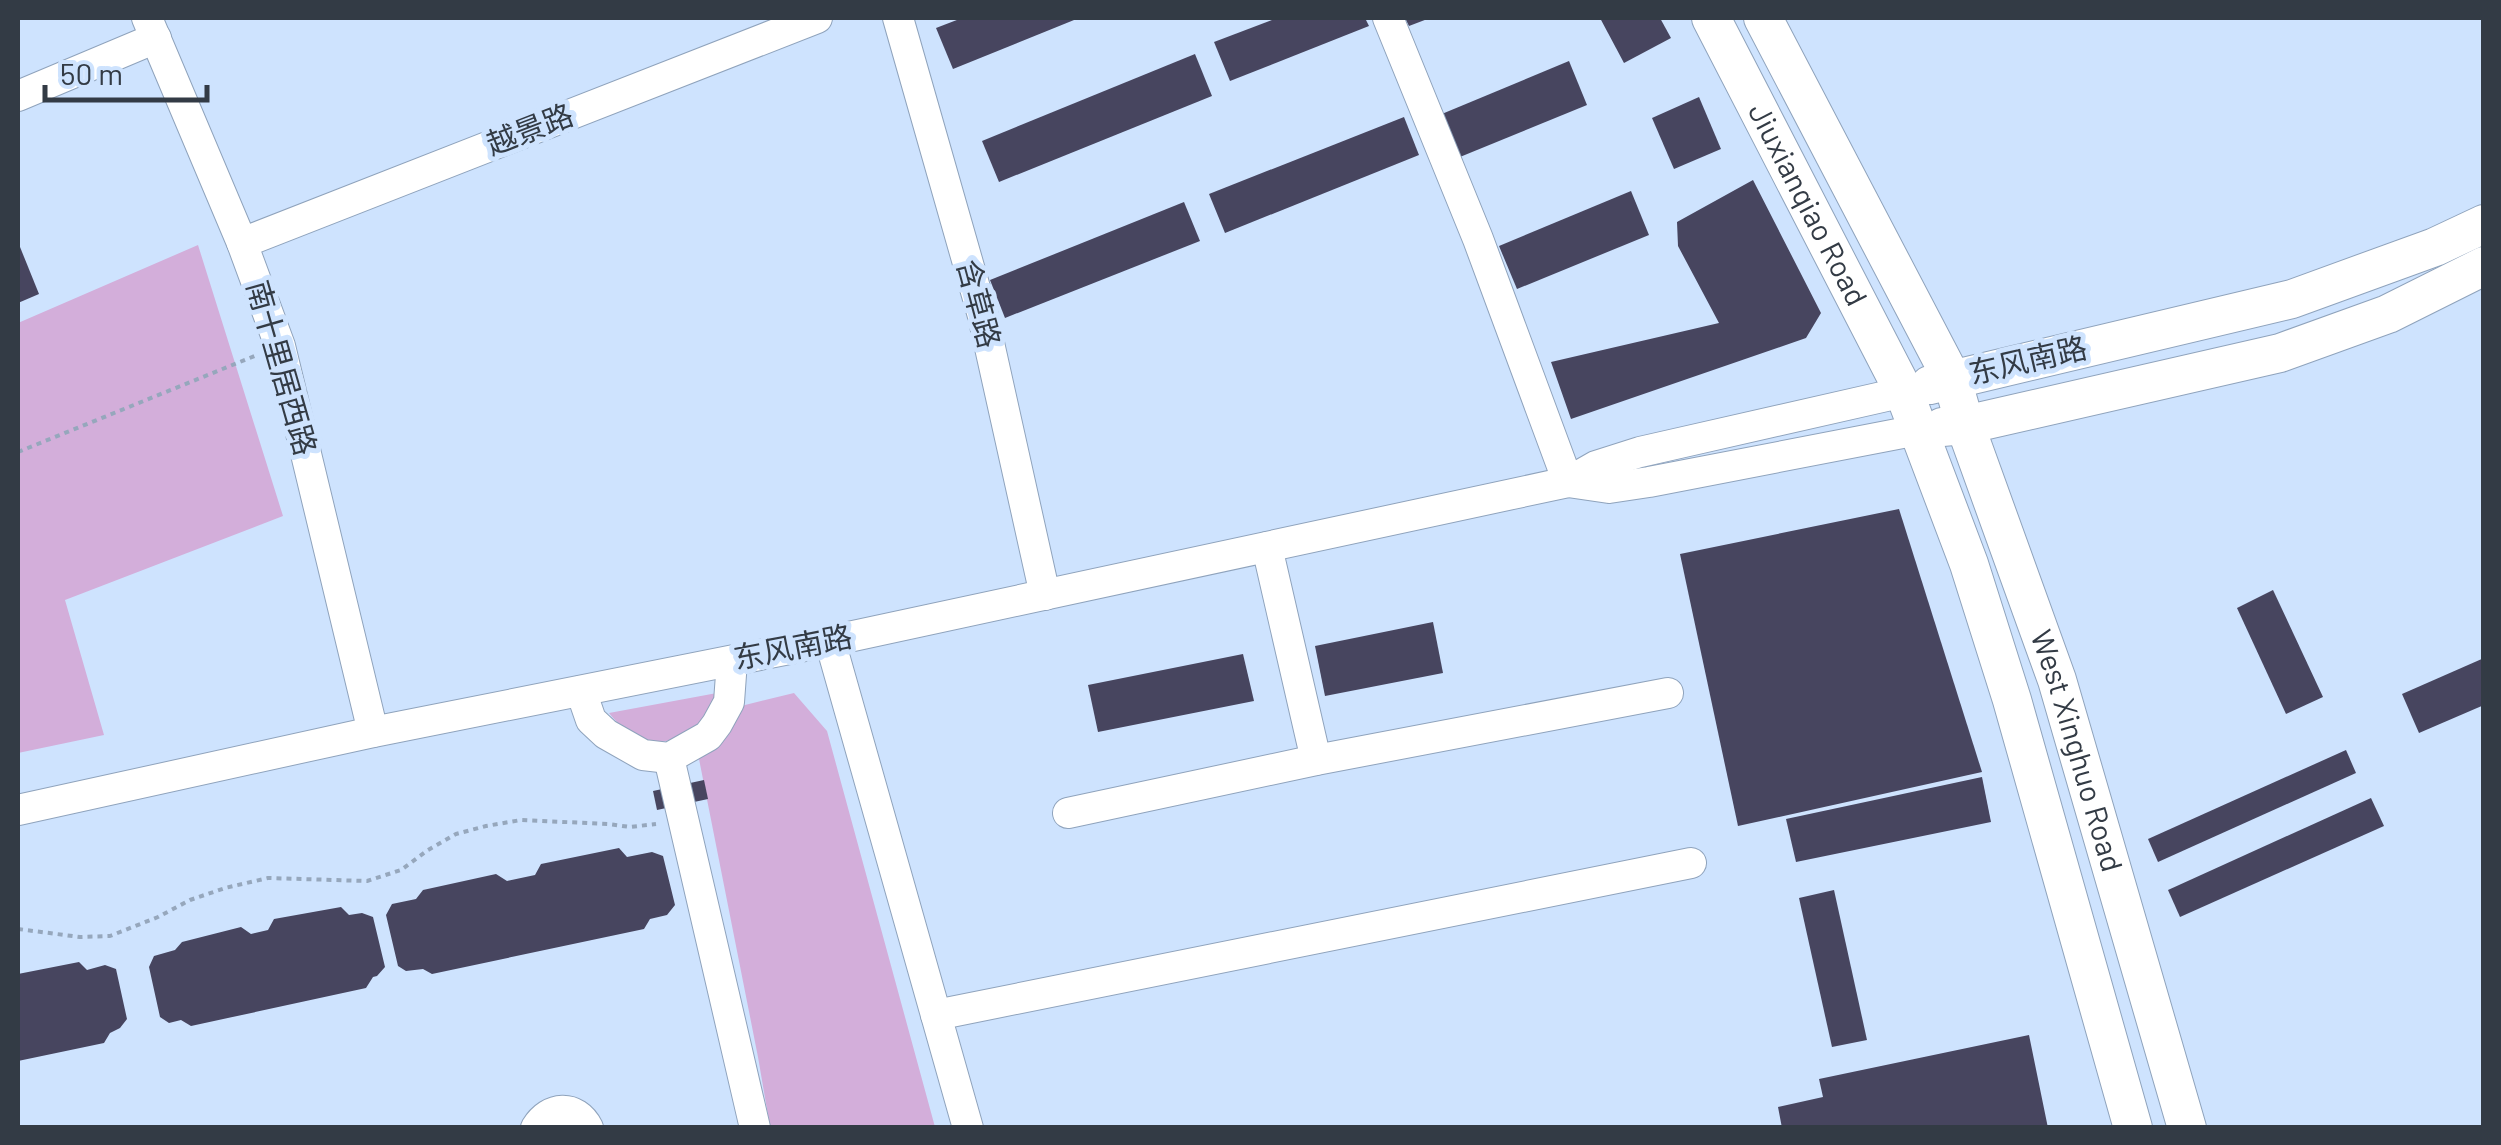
<svg xmlns="http://www.w3.org/2000/svg" width="2501" height="1145" font-family="Barlow,'Noto Sans SC',sans-serif">
  <style>
    .green { fill: #d3aeda }
    .building { fill: #47455f }
    .lines { fill: none; stroke-linecap: round; stroke-linejoin: round }
    .minor-casing { stroke: #8fa3bc; stroke-width: 32 }
    .major-casing { stroke: #8fa3bc; stroke-width: 40 }
    .path { stroke: #96a7bc; stroke-width: 4; stroke-dasharray: 5 5; stroke-linecap: butt }
    .minor { stroke: #fff; stroke-width: 30 }
    .major { stroke: #fff; stroke-width: 38 }
    .labels { text-anchor: middle; stroke-width: 10; stroke-linejoin: round; paint-order: stroke }
    .street-label { font-size: 30px; fill: #333b45; stroke: #cee3fe }
  </style>
  <rect width="100%" height="100%" fill="#cee3fe"/>
  <!-- green -->
  <g class="green">
    <polygon points="198,245 283,516 65,600 104,735 18,753 18,323"/>
    <path d="M717,693C713,701 710,714 704,721C701,725 695,727 691,730C660,752 631,741 609,713Z"/>
    <polygon points="794,693 827,731 935,1127 770,1127 758,1057 699,759 737,707"/>
  </g>
  <!-- building -->
  <g class="building">
    <polygon points="962,18 1079,18 953,69 936,28"/>
    <polygon points="1277,18 1365,18 1369,26 1230,81 1214,42"/>
    <polygon points="1405,18 1430,18 1409,26"/>
    <polygon points="1600,18 1660,18 1671,38 1624,63"/>
    <polygon points="1195,54 1212,96 999,182 982,141"/>
    <polygon points="1569,61 1587,105 1455,159 1437,116"/>
    <polygon points="1699,97 1721,149 1674,169 1652,118"/>
    <polygon points="1404,117 1419,155 1225,233 1209,194"/>
    <polygon points="1753,180 1821,313 1806,338 1571,419 1551,362 1719,323 1678,246 1677,222"/>
    <polygon points="1631,191 1649,235 1517,289 1499,246"/>
    <polygon points="1184,202 1200,241 1005,318 990,280"/>
    <polygon points="18,242 39,294 18,303"/>
    <polygon points="1899,509 1982,772 1738,826 1680,554"/>
    <polygon points="2273,590 2323,697 2286,714 2237,608"/>
    <polygon points="1433,622 1443,673 1325,696 1315,646"/>
    <polygon points="1243,654 1254,701 1098,732 1088,685"/>
    <polygon points="2484,658 2484,705 2419,733 2402,694"/>
    <polygon points="2346,750 2356,773 2158,862 2148,839"/>
    <polygon points="1982,777 1991,822 1796,862 1786,819"/>
    <polygon points="704,780 708,799 657,810 653,791"/>
    <polygon points="2371,798 2384,826 2180,917 2168,890"/>
    <polygon points="619,848 627,857 652,852 663,856 675,905 667,915 650,919 644,929 432,974 423,969 406,971 398,966 386,915 392,904 416,899 423,890 496,874 507,881 535,875 541,864"/>
    <polygon points="1834,890 1867,1040 1832,1047 1799,898"/>
    <polygon points="341,907 349,915 362,913 373,917 385,967 377,976 373,977 366,988 191,1026 181,1020 169,1023 160,1017 149,967 154,956 175,950 182,942 241,927 251,934 268,930 274,919"/>
    <polygon points="79,962 87,970 105,965 116,969 127,1019 120,1028 110,1033 104,1043 18,1061 18,974"/>
    <polygon points="2029,1035 2048,1128 1782,1128 1778,1107 1823,1097 1819,1079"/>
  </g>
  <g class="lines">
    <!-- minor casing -->
    <g class="minor-casing">
      <g id="minor">
        <polyline points="147,18 242,243 280,346 373,732"/>
        <polyline points="898,18 983,316 1045,595"/>
        <polyline points="1388,18 1478,239 1568,482"/>
        <polyline points="18,96 156,38"/>
        <polyline points="242,243 817,18"/>
        <polyline points="1568,482 1609,488 1649,482 1918,430"/>
        <polyline points="1267,547 1316,760"/>
        <polyline points="830,641 968,1128"/>
        <polyline points="581,691 591,720 606,734 643,755 669,758 708,736 717,724 729,702 732,661"/>
        <polyline points="669,758 755,1128"/>
        <polyline points="18,810 373,732 830,641 1568,482 1596,466 1640,452 1904,392"/>
        <polyline points="1068,813 1316,760 1668,693"/>
        <polyline points="936,1015 1691,863"/>
        <path d="M536,1128C549,1106 576,1104 588,1128"/>
      </g>
    </g>
    <!-- major casing -->
    <g class="major-casing">
      <g id="major">
        <path id="s1" d="M1711,18L1904,392L1969,564L2012,700L2133,1128"/>
        <path id="s2" d="M1763,18L1952,379L1965,425L2057,680L2187,1128"/>
        <polyline points="1930,385 2292,299 2435,247 2484,224"/>
        <polyline points="1942,427 1965,425 2280,353 2388,314 2484,266"/>
      </g>
    </g>
    <!-- path -->
    <g class="path">
      <polyline points="18,452 257,355"/>
      <polyline points="18,929 80,937 110,936 158,917 190,900 225,888 268,878 367,881 401,870 428,850 456,834 486,826 521,820 608,824 630,827 656,824"/>
    </g>
    <!-- minor -->
    <use href="#minor" class="minor"/>
    <!-- major -->
    <use href="#major" class="major"/>
  </g>
  <g class="labels">
    <!-- street labels -->
    <g class="street-label">
      <text transform="translate(530 130) rotate(-21)" y="10">越景路</text>
      <text dy="10" stroke="none"><textPath href="#s1" startOffset="210">Jiuxianqiao Road</textPath></text>
      <text transform="translate(978 304) rotate(75)" y="10">含草路</text>
      <text transform="translate(2028 361) rotate(-13)" y="10">东风南路</text>
      <text transform="translate(281 368) rotate(74)" y="10">南十里居西路</text>
      <text transform="translate(793 648) rotate(-11)" y="10">东风南路</text>
      <text dy="10" stroke="none"><textPath href="#s2" startOffset="800">West Xinghuo Road</textPath></text>
    </g>
  </g>
  <!-- border -->
  <rect width="2501" height="1145" fill="none" stroke="#333b45" stroke-width="40"/>
  <!-- scale -->
  <path d="M45 85v15h162v-15" fill="none" stroke="#333b45" stroke-width="5"/>
  <text x="60" y="85" font-size="30" fill="#333b45" stroke="#cee3fe" stroke-width="8" paint-order="stroke">50 m</text>
</svg>
